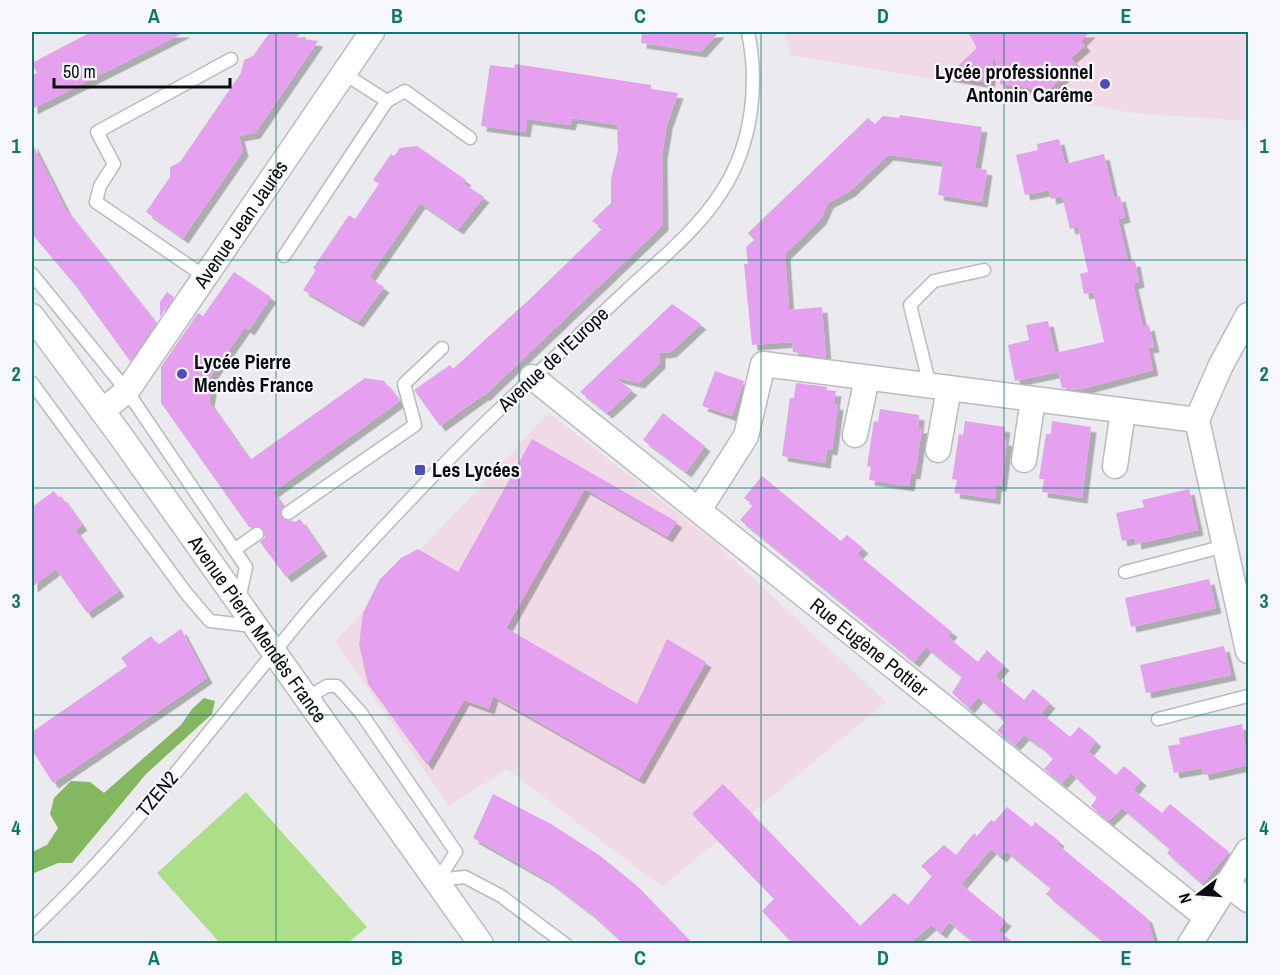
<svg xmlns="http://www.w3.org/2000/svg" width="1280" height="975" font-family="'Archivo Narrow',sans-serif">
  <style>
    .education { fill: #f0dae6 }
    .green { fill: #acdf88 }
    .forest { fill: #85b760 }
    .building { fill: #e5a1ef; filter: url(#shadow) }
    .lines { fill: none; stroke-linecap: round; stroke-linejoin: round }
    .service-casing { stroke: #babbbf; stroke-width: 15 }
    .minor-casing { stroke: #babbbf; stroke-width: 27 }
    .service { stroke: #fff; stroke-width: 12 }
    .minor { stroke: #fff; stroke-width: 24 }
    .grid { fill: none; stroke: #0f766e; stroke-width: 1.5; stroke-opacity: 0.55 }
    .poi-dot { fill: #4e4bc1; stroke: #f7f8fd; stroke-width: 2 }
    .labels { text-anchor: middle; stroke-width: 4.5; stroke-linejoin: round; paint-order: stroke }
    .poi-label { font-size: 20px; font-weight: bold; fill: #0c0c0e; stroke: #f7f8fd; text-anchor: start }
    .street-label { font-size: 20px; fill: #0c0c0e; stroke: #f7f8fd }
    .neatline { fill: none; stroke: #0f766e; stroke-width: 2 }
    .grid-label { font-size: 20px; text-anchor: middle; font-weight: bold; fill: #0f766e }
  </style>
  <defs>
    <filter id="shadow"><feDropShadow dx="5.5" dy="5.5" stdDeviation="0" flood-color="#0004"/></filter>
  </defs>
  <rect width="100%" height="100%" fill="#eaeaef"/>
  <!-- education -->
  <g class="education">
    <polygon points="784,32 1248,32 1248,121 1134,113 791,55"/>
    <polygon points="549,413 712,540 886,702 662,887 507,769 449,806 335,641"/>
  </g>
  <!-- green -->
  <polygon class="green" points="246,792 367,927 348,943 220,943 157,873"/>
  <!-- forest -->
  <polygon class="forest" points="204,698 215,701 212,714 146,774 72,863 58,863 32,874 32,852 47,845 58,828 50,814 54,798 71,781 90,782 104,793 181,725 192,709"/>
  <!-- building -->
  <g class="building">
    <polygon points="91,32 185,32 32,109 32,76 37,73 32,63"/>
    <polygon points="270,32 301,32 296,38 318,41 255,133 239,136 243,151 183,238 146,212 170,177 170,167 180,162 241,73 244,60 253,56"/>
    <polygon points="642,32 719,32 701,52 641,43"/>
    <polygon points="968,32 1090,32 1081,41 1085,46 1071,58 1076,64 1048,91 1000,84 994,55 989,83 947,76 977,48"/>
    <polygon points="515,64 651,85 651,89 678,93 667,124 662,155 663,225 484,396 483,395 440,426 414,390 450,365 453,369 532,297 603,228 592,221 611,203 611,179 618,150 617,125 572,118 570,125 527,119 525,132 481,126 490,65 514,68"/>
    <polygon points="900,115 982,127 975,168 987,170 982,202 938,195 943,162 888,155 850,191 828,203 821,219 785,254 789,310 822,307 826,358 793,352 792,342 752,345 744,264 748,264 746,247 754,240 748,233 868,118 875,124 883,116 899,118"/>
    <polygon points="1059,139 1065,164 1104,154 1114,198 1120,196 1125,217 1118,219 1128,262 1135,261 1139,282 1133,284 1143,327 1149,325 1154,347 1148,348 1153,370 1078,390 1062,388 1058,372 1015,381 1008,345 1029,340 1026,325 1048,321 1055,353 1104,342 1093,292 1084,294 1080,274 1088,272 1078,227 1070,229 1062,196 1051,199 1049,190 1025,195 1016,155 1038,150 1037,144"/>
    <polygon points="32,143 66,210 156,323 130,361 75,285 32,234"/>
    <polygon points="417,146 466,180 463,183 484,197 458,229 420,203 369,277 384,287 358,322 303,290 316,270 313,268 349,215 355,219 379,184 373,180 391,154 394,156 400,148"/>
    <polygon points="234,272 271,297 249,330 245,327 208,380 211,389 209,402 250,460 365,378 384,381 400,401 273,492 283,506 280,513 282,518 295,522 300,519 322,551 286,577 260,542 265,537 263,529 249,527 161,403 161,367 198,313 203,316"/>
    <polygon points="167,292 174,297 160,317 160,302"/>
    <polygon points="672,304 701,324 671,352 660,353 660,363 639,383 614,377 632,390 607,413 580,392"/>
    <polygon points="715,371 744,381 732,416 702,406"/>
    <polygon points="796,383 827,387 827,390 836,391 834,404 838,405 832,450 827,449 825,463 782,456 790,398 794,398"/>
    <polygon points="880,409 919,415 918,428 922,428 915,474 911,473 909,486 869,480 871,467 867,466 874,421 878,422"/>
    <polygon points="663,413 705,446 686,472 643,440"/>
    <polygon points="965,421 1005,427 1003,440 1007,441 1001,486 996,486 995,499 954,493 957,480 952,479 959,434 963,435"/>
    <polygon points="1052,421 1091,427 1082,498 1042,492 1044,479 1039,479 1046,434 1051,434"/>
    <polygon points="532,439 677,522 667,537 585,489 506,628 637,704 667,639 706,662 639,779 493,696 489,709 464,700 427,765 368,684 359,644 363,613 380,579 401,558 418,549 458,572"/>
    <polygon points="762,476 841,541 847,535 863,548 857,554 952,632 948,637 978,662 987,650 995,658 1004,665 995,676 1024,700 1033,689 1050,703 1041,713 1070,737 1079,727 1096,741 1088,751 1116,775 1124,766 1141,780 1133,790 1162,813 1170,804 1229,852 1202,884 1167,853 1170,849 1122,808 1108,821 1091,806 1097,798 1071,773 1062,783 1044,769 1053,759 1040,746 1024,735 1015,745 997,731 1005,722 978,697 969,708 952,693 962,677 926,647 914,662 740,520 753,505 744,498"/>
    <polygon points="1189,489 1198,530 1136,544 1135,538 1122,541 1116,513 1144,507 1142,500"/>
    <polygon points="54,491 59,498 61,496 82,525 75,530 119,591 87,613 56,569 32,587 32,507"/>
    <polygon points="1209,579 1216,608 1131,627 1125,598"/>
    <polygon points="181,629 207,678 53,783 32,750 32,732 127,666 121,658 151,636 158,645"/>
    <polygon points="1224,646 1231,675 1146,693 1140,665"/>
    <polygon points="1242,724 1248,765 1204,775 1202,768 1174,773 1168,746 1180,744 1179,738"/>
    <polygon points="723,784 860,926 894,893 908,905 932,876 921,866 944,845 956,855 974,833 977,836 991,820 994,822 1007,807 1032,827 1035,822 1059,841 1057,844 1147,918 1155,944 1106,944 1046,894 1051,888 1006,851 1001,857 991,849 961,884 1006,921 998,930 1015,944 976,944 949,922 941,933 931,925 909,944 793,944 762,911 774,899 692,814"/>
    <polygon points="493,794 551,824 599,855 636,885 693,944 624,944 590,913 547,880 473,838"/>
  </g>
  <g class="lines">
    <!-- service casing -->
    <g class="service-casing">
      <g id="service">
        <polyline points="387,101 405,91 470,138"/>
        <polyline points="284,256 387,101 343,73"/>
        <polyline points="32,274 127,391 246,567 239,600"/>
        <polyline points="204,276 96,202 100,186 114,164 97,132 231,59"/>
        <polyline points="32,383 186,593 210,621 253,626"/>
        <polyline points="930,386 910,305 934,281 984,270"/>
        <polyline points="288,513 415,425 404,384 442,348"/>
        <polyline points="234,550 257,534"/>
        <polyline points="1125,572 1225,546"/>
        <polyline points="308,697 327,686 337,686 361,713 456,852 438,880"/>
        <polyline points="1158,719 1248,696"/>
        <polyline points="438,880 465,877 501,896 565,944"/>
        <path d="M32,929C134,833 217,720 307,612C344,569 384,527 423,486C487,418 556,357 624,293C657,262 698,230 722,191C752,145 759,85 748,32"/>
      </g>
    </g>
    <!-- minor casing -->
    <g class="minor-casing">
      <g id="minor">
        <path id="s1" d="M32,316L120,435L481,944"/>
        <path id="s2" d="M532,377L1206,917"/>
        <path id="s3" d="M102,411L127,391L372,32"/>
        <polyline points="1197,420 1248,651"/>
        <polyline points="1197,420 1220,367 1248,315"/>
        <polyline points="855,435 867,378"/>
        <polyline points="938,450 949,388"/>
        <polyline points="1024,460 1033,399"/>
        <polyline points="1115,466 1123,411"/>
        <polyline points="699,510 746,436 763,364 1197,420"/>
        <polyline points="1227,884 1248,900"/>
        <polyline points="1190,944 1248,851"/>
      </g>
    </g>
    <!-- service -->
    <use href="#service" class="service"/>
    <!-- minor -->
    <use href="#minor" class="minor"/>
  </g>
  <!-- grid -->
  <path class="grid" d="M276,32V944M519,32V944M761,32V944M1004,32V944M32,260H1248M32,488H1248M32,715H1248"/>
  <!-- markers -->
  <g class="poi-dot">
    <circle cx="1105" cy="84" r="6"/>
    <circle cx="182" cy="374" r="6"/>
    <rect x="414" y="464" width="12" height="12" rx="3"/>
  </g>
  <g class="labels">
    <!-- poi labels -->
    <g class="poi-label">
      <text x="1093" y="79" text-anchor="end">Lycée professionnel<tspan x="1093" dy="23">Antonin Carême</tspan></text>
      <text x="194" y="369">Lycée Pierre<tspan x="194" dy="23">Mendès France</tspan></text>
      <text x="432" y="477">Les Lycées</text>
    </g>
    <!-- street labels -->
    <g class="street-label">
      <text dy="7" stroke="none"><textPath href="#s3" startOffset="234">Avenue Jean Jaurès</textPath></text>
      <text transform="translate(553 359) rotate(-43)" y="7">Avenue de l'Europe</text>
      <text dy="7" stroke="none"><textPath href="#s1" startOffset="386">Avenue Pierre Mendès France</textPath></text>
      <text dy="7" stroke="none"><textPath href="#s2" startOffset="432">Rue Eugène Pottier</textPath></text>
      <text transform="translate(157 794) rotate(-50)" y="7">TZEN2</text>
    </g>
  </g>
  <!-- border -->
  <rect width="1280" height="975" fill="none" stroke="#f7f8fd" stroke-width="66"/>
  <!-- north arrow -->
  <g transform="translate(1199 894) rotate(253)" stroke="#f7f8fd" stroke-width="4.5" paint-order="stroke">
  <path d="M0-4.5L10 22L0 15L-10 22Z" fill="#0c0c0e"/>
  <text y="-9" font-size="16" font-weight="bold" text-anchor="middle" fill="#0c0c0e">N</text>
  </g>
  <!-- scale -->
  <path d="M54 78v9h176v-9" fill="none" stroke="#0c0c0e" stroke-width="3"/>
  <text x="63" y="78" font-size="18" fill="#0c0c0e" stroke="#f7f8fd" stroke-width="4.5" paint-order="stroke">50 m</text>
  <rect x="33" y="33" width="1214" height="909" class="neatline"/>
  <g class="grid-label">
    <text x="154" y="23">A</text>
    <text x="397" y="23">B</text>
    <text x="640" y="23">C</text>
    <text x="883" y="23">D</text>
    <text x="1126" y="23">E</text>
    <text x="16" y="153">1</text>
    <text x="1264" y="153">1</text>
    <text x="16" y="381">2</text>
    <text x="1264" y="381">2</text>
    <text x="16" y="608">3</text>
    <text x="1264" y="608">3</text>
    <text x="16" y="835">4</text>
    <text x="1264" y="835">4</text>
    <text x="154" y="965">A</text>
    <text x="397" y="965">B</text>
    <text x="640" y="965">C</text>
    <text x="883" y="965">D</text>
    <text x="1126" y="965">E</text>
  </g>
</svg>
